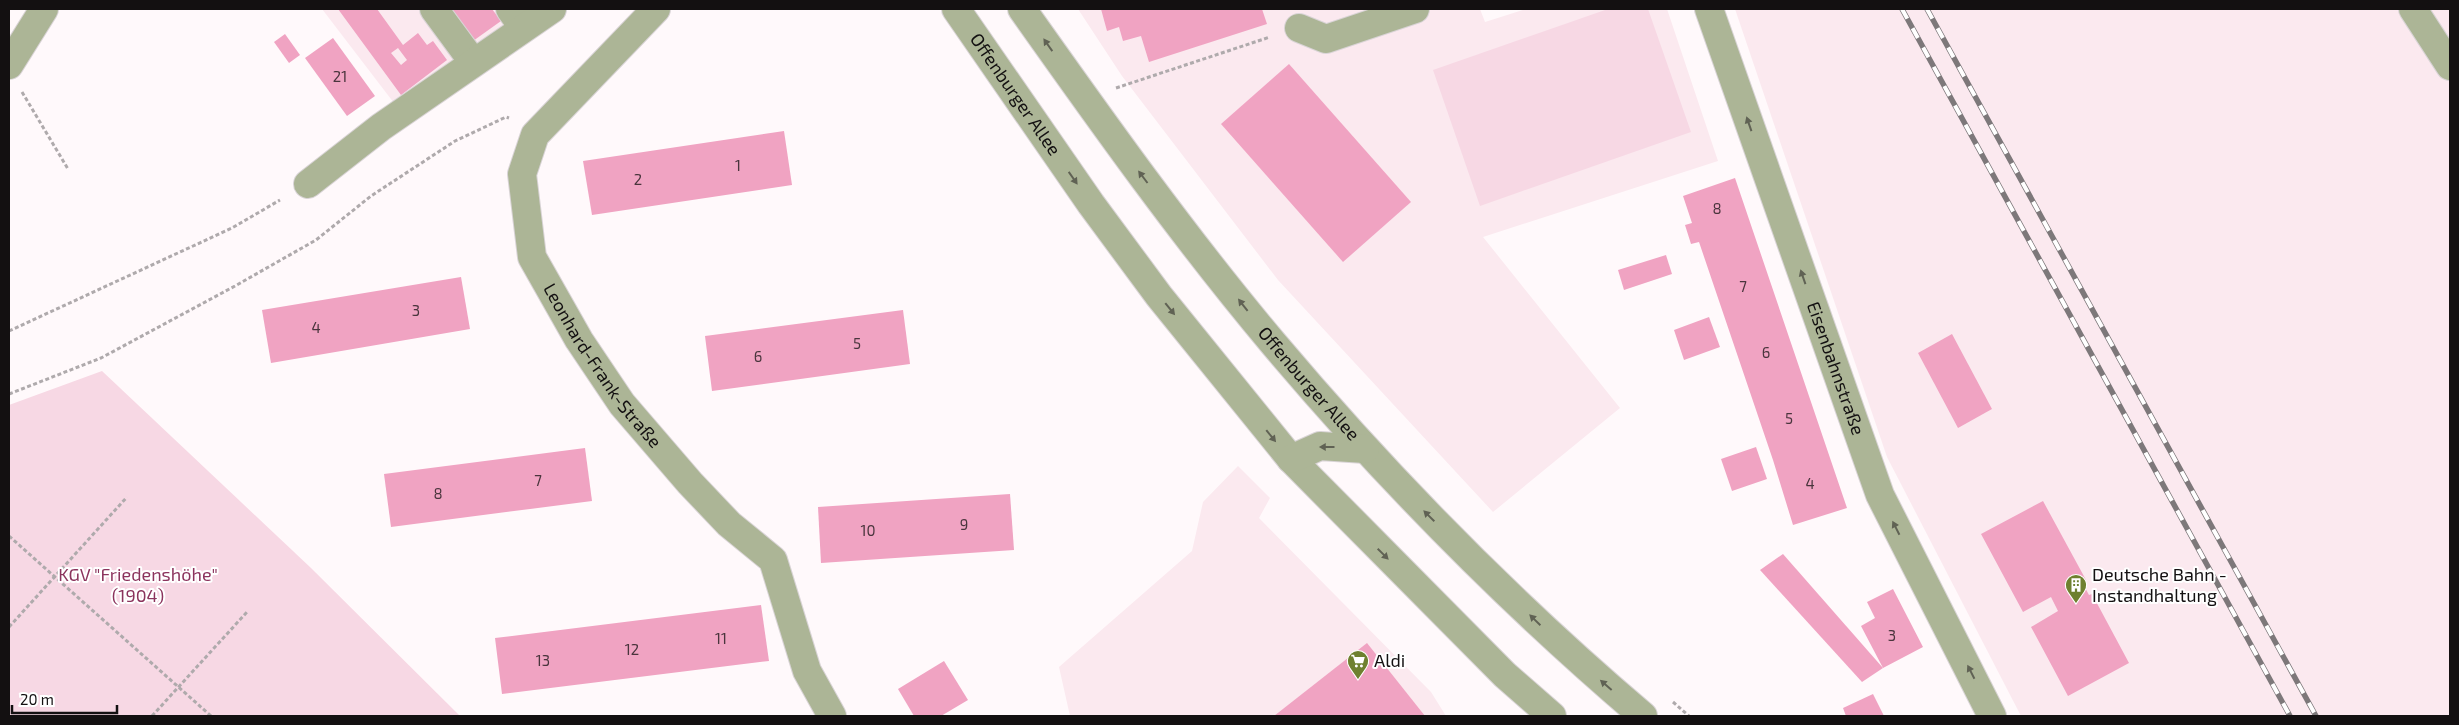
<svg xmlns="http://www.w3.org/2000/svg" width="2459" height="725" font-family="'Exo 2',sans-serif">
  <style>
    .built { fill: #fbe9ef }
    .green { fill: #f7d8e4 }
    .building { fill: #f0a3c2; fill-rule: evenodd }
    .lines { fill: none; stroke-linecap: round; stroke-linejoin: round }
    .minor-casing { stroke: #d9d4d6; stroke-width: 30 }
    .path { stroke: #afaaac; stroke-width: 3; stroke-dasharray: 4 2.5; stroke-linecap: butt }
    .minor { stroke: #acb596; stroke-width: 28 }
    .rail-casing { stroke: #7d787a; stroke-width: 5.5 }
    .rail { stroke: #fff; stroke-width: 4; stroke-dasharray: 11; stroke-linecap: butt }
    .oneway { fill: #606254 }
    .labels { text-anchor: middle; stroke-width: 4; stroke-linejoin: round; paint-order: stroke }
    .number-label { font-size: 15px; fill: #4a353d }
    .street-label { font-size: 18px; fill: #131011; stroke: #fff }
    .park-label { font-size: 18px; fill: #8b335d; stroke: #fff }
    .poi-label { font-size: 18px; fill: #131011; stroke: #fff; text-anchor: start }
  </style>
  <rect width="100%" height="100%" fill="#fff9fb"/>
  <!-- built -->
  <g class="built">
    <polygon points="322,9 531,9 394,103"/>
    <polygon points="1078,9 1480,9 1485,22 1526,9 1667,9 1718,161 1483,237 1620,408 1493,512 1278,280 1122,76"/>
    <polygon points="1735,9 2450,9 2450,716 2021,716 1887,457"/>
    <polygon points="1238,466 1270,498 1259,518 1431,692 1446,716 1070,716 1059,667 1192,551 1203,502"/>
  </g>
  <!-- green -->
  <g class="green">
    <polygon points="1608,9 1648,9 1691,132 1480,206 1433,70"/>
    <polygon points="102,371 311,568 460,716 9,716 9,405"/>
  </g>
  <!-- building -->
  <g class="building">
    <path d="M338,9H377L403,45L418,33L427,45L433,41L447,60L401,95ZM398,48L407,60L401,65L391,53Z"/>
    <polygon points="450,9 492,9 501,21 473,41"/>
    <polygon points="1101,9 1262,9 1267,24 1149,62 1141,36 1123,41 1119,27 1107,31"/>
    <polygon points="285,34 300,55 289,63 274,42"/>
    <polygon points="333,38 375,96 347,116 305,58"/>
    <polygon points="1289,64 1411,202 1343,262 1221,124"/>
    <polygon points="784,131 792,185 592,215 583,161"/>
    <polygon points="1735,178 1847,508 1793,525 1773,460 1699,242 1691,244 1685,225 1692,223 1683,196"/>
    <polygon points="1666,255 1672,274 1624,290 1618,270"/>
    <polygon points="461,277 470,329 271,363 262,310"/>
    <polygon points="903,310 910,364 712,391 705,336"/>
    <polygon points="1709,317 1720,347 1684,360 1674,330"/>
    <polygon points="1952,334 1992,409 1958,428 1918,353"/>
    <polygon points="1756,447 1767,479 1732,491 1721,459"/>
    <polygon points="585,448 592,501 391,527 384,474"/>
    <polygon points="1010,494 1014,550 821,563 818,507"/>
    <polygon points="2043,501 2086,580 2082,582 2089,595 2092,594 2129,663 2068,696 2031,627 2058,611 2051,597 2023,612 1981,534"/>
    <polygon points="1783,554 1883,668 1862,682 1760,570"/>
    <polygon points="1893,589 1923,647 1883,668 1861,626 1875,618 1867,602"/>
    <polygon points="761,605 769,661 502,694 495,638"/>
    <polygon points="1367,643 1425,716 1274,716"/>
    <polygon points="944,661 968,700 941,716 914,716 898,689"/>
    <polygon points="1873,694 1884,716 1846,716 1843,708"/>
  </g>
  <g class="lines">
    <!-- minor casing -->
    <g class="minor-casing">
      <g id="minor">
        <polyline points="434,9 473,62"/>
        <polyline points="510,9 523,27"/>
        <path id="s1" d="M656,9L535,135L522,174L532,257L579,340L622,404L690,483L729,524L773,560L807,671L832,716"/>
        <path id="s2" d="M956,9L1091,204L1159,296L1291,459L1505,675L1552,716"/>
        <path id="s3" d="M1022,9C1102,122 1183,236 1273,343C1386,477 1509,602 1643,716"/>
        <path id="s4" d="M1709,9L1880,495L1992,716"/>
        <polyline points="2413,9 2450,66"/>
        <polyline points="1299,28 1326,39 1415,9"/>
        <polyline points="9,65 44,9"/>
        <polyline points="308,184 381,127 552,9"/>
        <polyline points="1291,459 1320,446 1365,449"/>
      </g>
    </g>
    <!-- path -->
    <g class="path">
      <polyline points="1116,88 1270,37"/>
      <polyline points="22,92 68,169"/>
      <polyline points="9,331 232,228 280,200"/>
      <polyline points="9,394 101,358 235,286 316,240 371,196 455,141 506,117 509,118"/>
      <polyline points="9,536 211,716"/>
      <polyline points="9,627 127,497"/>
      <polyline points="1673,702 1689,716"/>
      <polyline points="152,716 247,612"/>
    </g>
    <!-- minor -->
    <use href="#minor" class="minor"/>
    <!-- rail casing -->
    <g class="rail-casing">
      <g id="rail">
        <polyline points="1902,9 2290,716"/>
        <polyline points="1927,9 2316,716"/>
      </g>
    </g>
    <!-- rail -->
    <use href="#rail" class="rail"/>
  </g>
  <!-- one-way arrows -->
  <defs><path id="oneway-solid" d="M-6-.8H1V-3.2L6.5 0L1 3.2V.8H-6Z" transform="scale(1.25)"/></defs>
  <g class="oneway">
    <use href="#oneway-solid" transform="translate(1048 45) rotate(-125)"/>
    <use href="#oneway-solid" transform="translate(1749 124) rotate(-109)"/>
    <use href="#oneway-solid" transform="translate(1143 177) rotate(-127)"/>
    <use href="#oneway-solid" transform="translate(1073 178) rotate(55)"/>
    <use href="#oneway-solid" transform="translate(1803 277) rotate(-109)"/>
    <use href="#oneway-solid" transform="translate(1243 305) rotate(-128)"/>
    <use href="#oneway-solid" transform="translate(1170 309) rotate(51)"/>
    <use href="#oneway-solid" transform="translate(1271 436) rotate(51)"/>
    <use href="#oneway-solid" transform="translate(1327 447) rotate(-180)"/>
    <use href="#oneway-solid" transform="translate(1429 516) rotate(-135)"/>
    <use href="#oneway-solid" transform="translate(1896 528) rotate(-117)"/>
    <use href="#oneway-solid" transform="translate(1383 554) rotate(45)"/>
    <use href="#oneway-solid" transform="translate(1535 620) rotate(-136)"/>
    <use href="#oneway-solid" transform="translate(1971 672) rotate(-117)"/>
    <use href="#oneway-solid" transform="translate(1606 685) rotate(-139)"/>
  </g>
  <!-- icons -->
  <defs>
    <g id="building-pin" transform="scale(1.125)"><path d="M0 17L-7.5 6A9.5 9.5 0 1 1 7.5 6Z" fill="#6e802f" stroke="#fff"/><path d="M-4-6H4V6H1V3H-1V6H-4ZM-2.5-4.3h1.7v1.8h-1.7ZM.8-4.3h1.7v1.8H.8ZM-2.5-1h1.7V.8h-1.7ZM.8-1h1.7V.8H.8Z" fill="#fff"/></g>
    <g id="supermarket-pin" transform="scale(1.125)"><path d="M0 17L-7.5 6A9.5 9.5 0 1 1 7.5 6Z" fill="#6e802f" stroke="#fff"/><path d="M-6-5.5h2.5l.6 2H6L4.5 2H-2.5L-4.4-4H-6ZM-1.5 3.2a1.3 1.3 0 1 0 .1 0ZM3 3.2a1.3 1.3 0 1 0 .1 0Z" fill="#fff"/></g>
  </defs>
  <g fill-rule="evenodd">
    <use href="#building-pin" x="2076" y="585"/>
    <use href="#supermarket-pin" x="1358" y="661"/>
  </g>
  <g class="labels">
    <!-- number labels -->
    <g class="number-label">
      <text x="340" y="82">21</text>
      <text x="738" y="171">1</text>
      <text x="638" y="185">2</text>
      <text x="1717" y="214">8</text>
      <text x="1743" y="292">7</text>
      <text x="416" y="316">3</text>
      <text x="316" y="333">4</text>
      <text x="857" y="349">5</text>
      <text x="1766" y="358">6</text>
      <text x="758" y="362">6</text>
      <text x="1789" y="424">5</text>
      <text x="538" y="486">7</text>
      <text x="1810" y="489">4</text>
      <text x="438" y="499">8</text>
      <text x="964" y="530">9</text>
      <text x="868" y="536">10</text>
      <text x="1892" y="641">3</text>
      <text x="721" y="644">11</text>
      <text x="632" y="655">12</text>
      <text x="543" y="666">13</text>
    </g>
    <!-- street labels -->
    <g class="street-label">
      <text dy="6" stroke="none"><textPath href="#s2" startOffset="104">Offenburger Allee</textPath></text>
      <text dy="6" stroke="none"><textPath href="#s1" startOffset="429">Leonhard-Frank-Straße</textPath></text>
      <text dy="6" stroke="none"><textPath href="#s4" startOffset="381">Eisenbahnstraße</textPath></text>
      <text dy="6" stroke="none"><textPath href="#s3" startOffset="472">Offenburger Allee</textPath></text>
    </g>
    <!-- park labels -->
    <g class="park-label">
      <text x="138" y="581">KGV "Friedenshöhe"<tspan x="138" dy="21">(1904)</tspan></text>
    </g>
    <!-- poi labels -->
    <g class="poi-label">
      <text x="2092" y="581">Deutsche Bahn -<tspan x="2092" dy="21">Instandhaltung</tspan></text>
      <text x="1374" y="667">Aldi</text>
    </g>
  </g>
  <!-- border -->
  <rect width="2459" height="725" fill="none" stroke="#131011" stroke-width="20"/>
  <!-- scale -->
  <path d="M12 705v8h105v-8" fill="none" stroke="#131011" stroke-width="2.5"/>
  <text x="20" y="705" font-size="15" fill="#131011" stroke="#ffffff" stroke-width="4" paint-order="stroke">20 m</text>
</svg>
